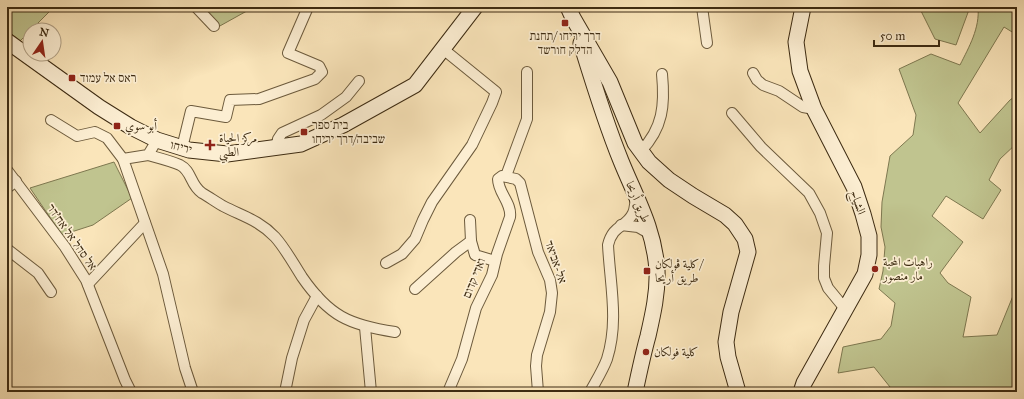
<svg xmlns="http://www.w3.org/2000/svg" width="1024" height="399" font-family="'IM FELL Great Primer',Amiri,'Frank Ruhl Libre',serif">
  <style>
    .green { fill: #c0c48f; stroke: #7e7850 }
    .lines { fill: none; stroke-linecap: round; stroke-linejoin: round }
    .street-casing { stroke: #6c5a3c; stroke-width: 12 }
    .secondary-casing { stroke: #3d2b12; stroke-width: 17 }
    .street { stroke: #fceed2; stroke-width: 10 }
    .secondary { stroke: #fceed2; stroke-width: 15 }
    .poi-dot { fill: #8f2418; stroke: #fceed2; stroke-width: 1.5 }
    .labels { text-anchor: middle; stroke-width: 3.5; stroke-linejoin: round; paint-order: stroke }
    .poi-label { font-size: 12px; fill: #3d2b12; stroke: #fceed2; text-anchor: start }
    .street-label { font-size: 12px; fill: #3d2b12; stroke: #fceed2 }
  </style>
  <rect width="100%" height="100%" fill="#fae5ba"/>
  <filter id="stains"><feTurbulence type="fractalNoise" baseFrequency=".005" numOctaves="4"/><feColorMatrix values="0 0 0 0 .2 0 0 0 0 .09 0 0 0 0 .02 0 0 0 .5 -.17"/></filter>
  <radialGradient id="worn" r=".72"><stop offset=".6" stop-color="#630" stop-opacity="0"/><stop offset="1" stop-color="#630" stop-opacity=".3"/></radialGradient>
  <!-- green -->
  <g class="green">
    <polygon points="7,7 54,7 20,41 7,30"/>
    <polygon points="201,7 254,7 218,27"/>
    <polygon points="919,7 970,7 956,45 935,39"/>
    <path d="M978,7H1017V35L1004,27L958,103L980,133L1010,100L1017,95V143L1000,159L989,180L1001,190L983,219L946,196L932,216L963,242L940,273L948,283L971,297L963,337L997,335L1017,286V392H894L874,367L838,373L843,347L881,339L891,326L895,303L879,289L883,271L885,247L881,227L882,202L890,156L913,135L916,115L899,69L931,54L960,65C969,47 980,28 978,7Z"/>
    <polygon points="114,162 132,198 93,225 62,235 30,188"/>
  </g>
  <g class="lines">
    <!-- street casing -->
    <g class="street-casing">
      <g id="street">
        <polyline points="196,7 214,26"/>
        <polyline points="702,7 707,43"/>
        <polyline points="753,73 757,80 763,85 779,91 803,107 814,109"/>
        <polyline points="732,113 761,147 809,193 820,213 827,233 824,266 824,278 828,288 846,310"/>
        <polyline points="51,120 77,136 95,132 107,138 123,159"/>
        <polyline points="157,140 148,155 123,159 163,274 185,368 193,392"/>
        <polyline points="182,148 191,111 226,117 230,100 259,99 315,79 322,72 319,66 288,53 308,7"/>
        <polyline points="276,148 278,139 282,133 321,115 346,97 359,81"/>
        <path d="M641,151C663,128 665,105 662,74"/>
        <path d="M148,155C159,158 171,161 180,165C192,171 190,185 202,193C209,197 216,202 223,206C242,216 259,220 275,237C285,248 293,263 302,277C329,316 349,325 395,332"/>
        <polyline points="7,170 65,247 86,280 125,380 131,392"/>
        <polyline points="506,176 527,119 527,72"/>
        <polyline points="7,188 16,181"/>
        <polyline points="470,220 471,241 475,255 495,261"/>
        <polyline points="621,225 638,227 652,235"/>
        <polyline points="7,249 38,273 51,292"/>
        <polyline points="386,263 402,254 415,239 423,220 432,202 472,145 492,103 496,92 443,49"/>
        <polyline points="88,284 145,223"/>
        <polyline points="415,289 456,252 471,241"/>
        <polyline points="365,327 371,392"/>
        <polyline points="285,392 292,358 304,320 317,296"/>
        <path d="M448,392L462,359L476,308L492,275L497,254L510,217C512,203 498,193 498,179L502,176L516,179L520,183L538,252L550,280L552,293L550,312L537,355L536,366L538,392"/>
        <path d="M590,392C596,381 603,370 607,359C619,321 610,284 608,245C613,224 626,228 633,213C635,209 635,203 636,198"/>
      </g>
    </g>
    <!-- secondary casing -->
    <g class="secondary-casing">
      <g id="secondary">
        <polyline points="568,7 573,18 610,82 635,143 649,162 669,180 693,196 725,215 735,224 745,239 748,252 731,312 726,342 728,357 738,392"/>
        <polyline points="7,41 99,107 131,127 157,140 189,150 227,154 301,144 343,125 415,85 475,7"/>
        <path d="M581,43C593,82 605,122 621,161C636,198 654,228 657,270C658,292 653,314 648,336C643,354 639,373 635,392"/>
        <polyline points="801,392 804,383 865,274 869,255 869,236 863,214 854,187 814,109 800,71 796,42 803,7"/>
      </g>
    </g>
    <!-- street -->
    <use href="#street" class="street"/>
    <!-- secondary -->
    <use href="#secondary" class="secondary"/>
  </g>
  <!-- markers -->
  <g class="poi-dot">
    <rect x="561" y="19" width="8" height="8" rx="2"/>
    <rect x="68" y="74" width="8" height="8" rx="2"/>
    <rect x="113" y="122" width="8" height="8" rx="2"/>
    <rect x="300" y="128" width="8" height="8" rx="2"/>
    <path d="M208 139h4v4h4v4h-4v4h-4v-4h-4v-4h4z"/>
    <circle cx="875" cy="269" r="4"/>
    <rect x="643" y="267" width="8" height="8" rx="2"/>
    <circle cx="646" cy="352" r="4"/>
  </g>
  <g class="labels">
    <!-- poi labels -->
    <g class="poi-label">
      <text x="565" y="40" text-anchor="middle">דרך יריחו /תחנת<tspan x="565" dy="14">הדלק חורשד</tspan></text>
      <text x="80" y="82">ראס אל עמוד</text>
      <text x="312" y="129">בית ספר<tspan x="312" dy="14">שביבה/דרך יריחו</tspan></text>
      <text x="125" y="130">أبو سوي</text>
      <text x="219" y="142">مركز الحياة<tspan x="219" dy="14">الطبي</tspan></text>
      <text x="883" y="266">راهبات المحبة<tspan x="883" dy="14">مار منصور</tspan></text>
      <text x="655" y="268">كلية ڤولكان/<tspan x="655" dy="14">طريق أريحا</tspan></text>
      <text x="654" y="356">كلية فولكان</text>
    </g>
    <!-- street labels -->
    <g class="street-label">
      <text transform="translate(181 147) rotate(14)" y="4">יריחו</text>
      <text transform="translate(638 202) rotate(67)" y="4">طريق أريحا</text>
      <text transform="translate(858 202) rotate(71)" y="4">الشياح</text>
      <text transform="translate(72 237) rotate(55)" y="4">אל סהל אל אח'דר</text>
      <text transform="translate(556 262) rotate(71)" y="4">אל-אביאד</text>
      <text transform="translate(474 278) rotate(-68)" y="4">ואדי קדום</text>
    </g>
  </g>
  <!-- margin -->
  <rect width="1024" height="399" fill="none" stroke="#fae5ba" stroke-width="24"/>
  <rect x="8" y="8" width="1008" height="383" fill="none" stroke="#3d2b12" stroke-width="2"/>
  <rect x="12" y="12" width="1000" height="375" fill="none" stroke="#3d2b12"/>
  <!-- north arrow -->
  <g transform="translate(42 42) rotate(13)"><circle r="19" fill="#fceed2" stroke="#b0a085"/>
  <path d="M0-3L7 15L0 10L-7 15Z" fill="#8f2418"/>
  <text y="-6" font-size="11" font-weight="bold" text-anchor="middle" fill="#3d2b12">N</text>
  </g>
  <!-- scale -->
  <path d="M874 40v6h65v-6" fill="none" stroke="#3d2b12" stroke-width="2"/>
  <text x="880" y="40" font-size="12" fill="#3d2b12" stroke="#fceed2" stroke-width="3" paint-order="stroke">50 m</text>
  <rect width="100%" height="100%" filter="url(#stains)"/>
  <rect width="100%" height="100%" fill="url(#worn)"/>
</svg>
